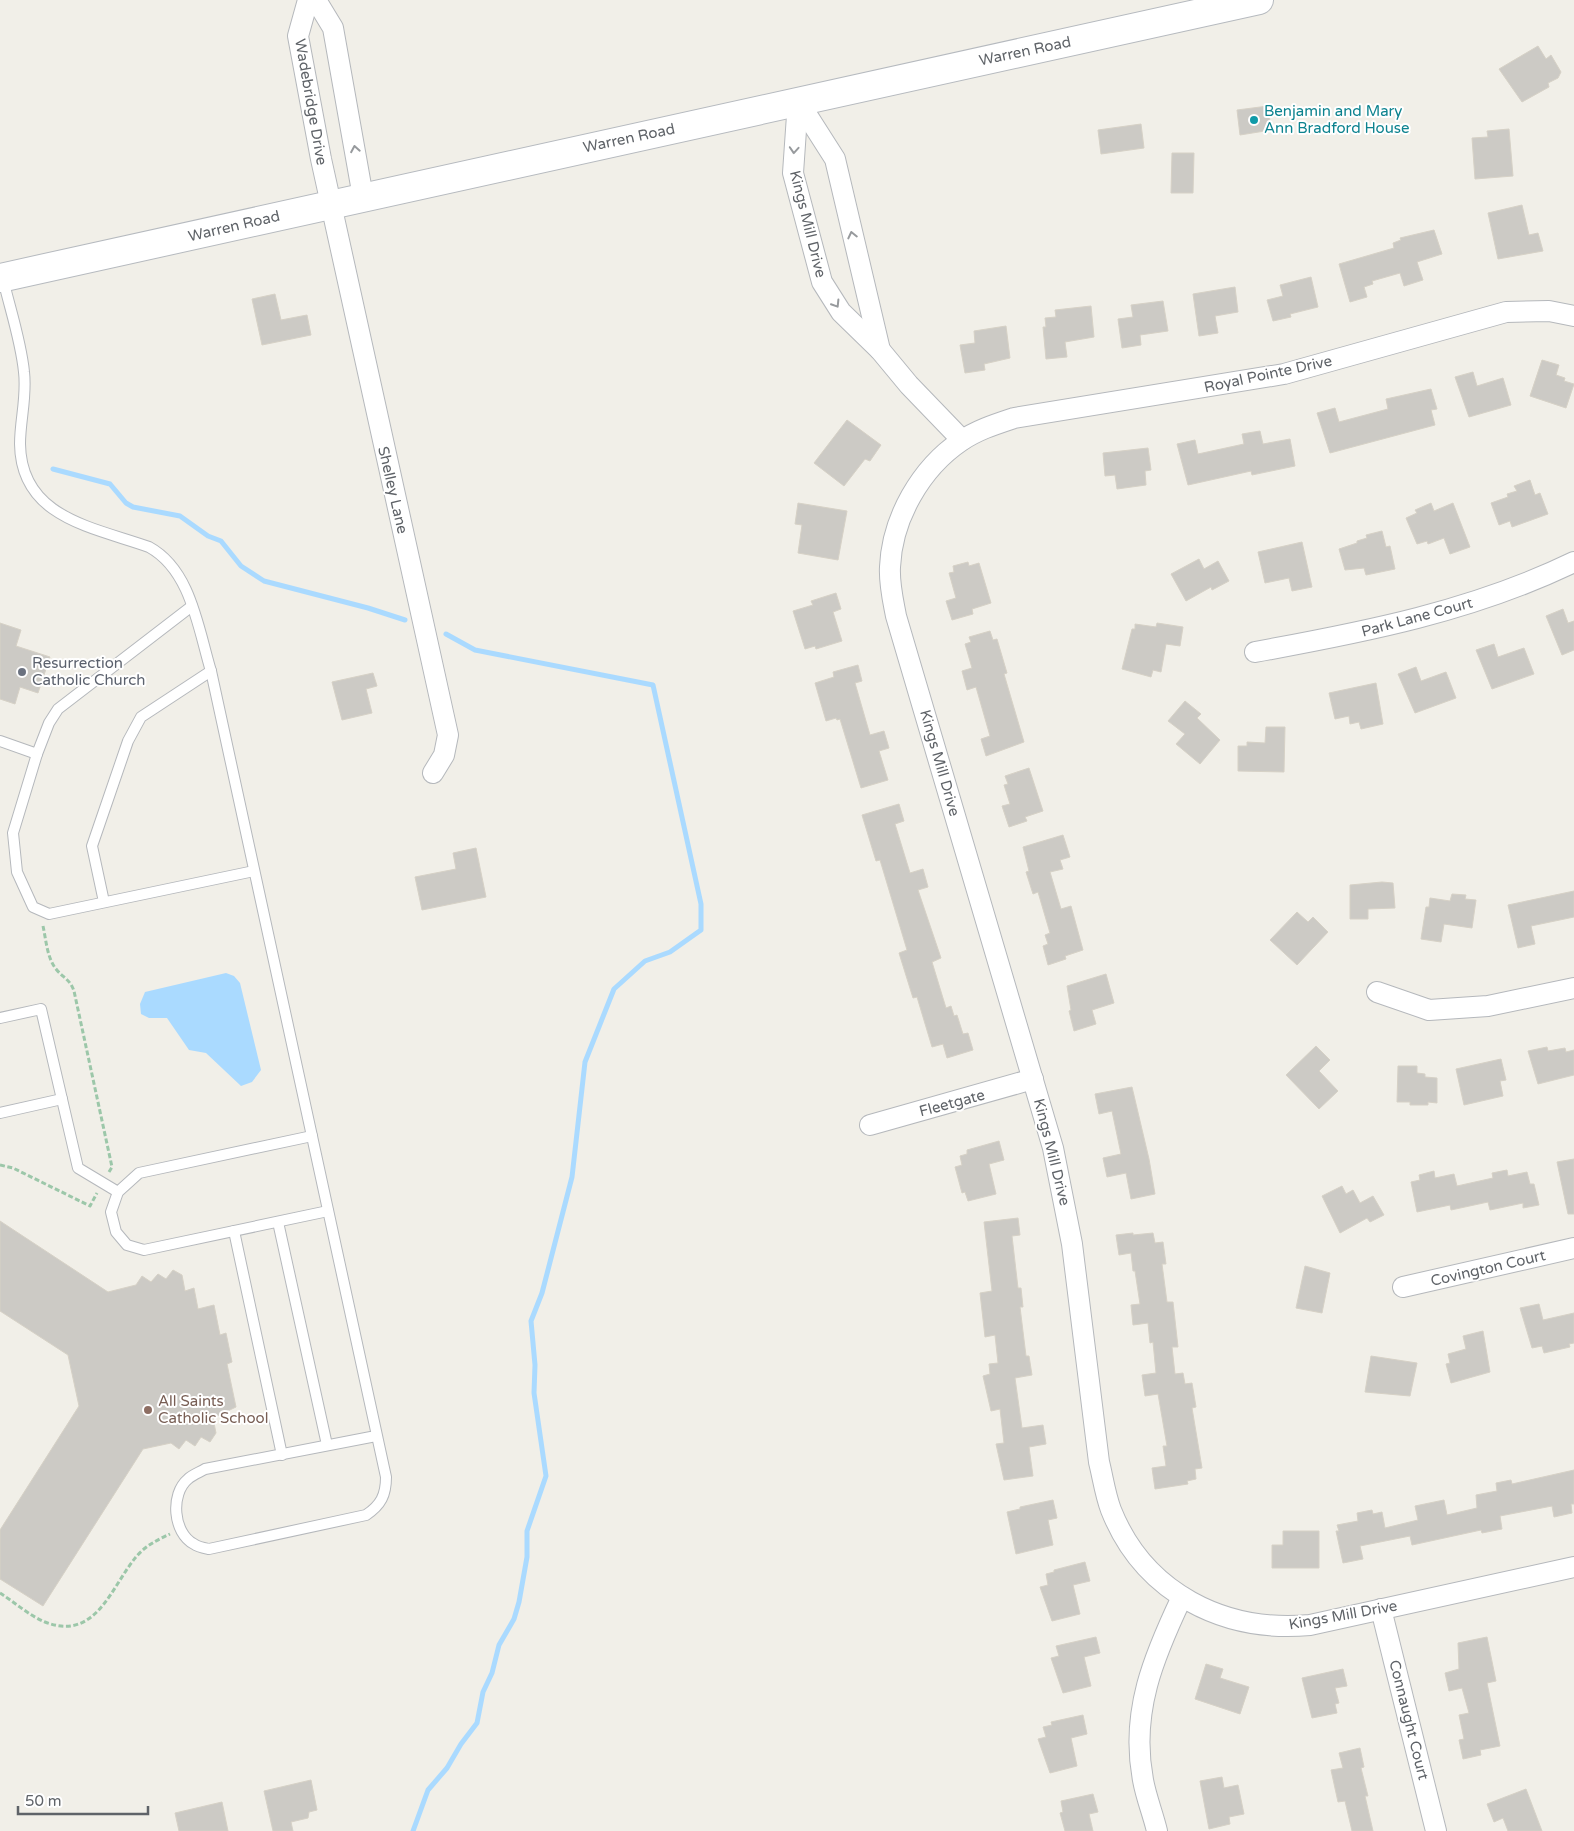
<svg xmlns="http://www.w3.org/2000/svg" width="1574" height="1831" font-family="'Varela Round',sans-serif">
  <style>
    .water { fill: #aadaff }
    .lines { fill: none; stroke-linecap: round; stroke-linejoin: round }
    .stream { stroke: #aadaff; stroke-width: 5 }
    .building { fill: #cccac5; stroke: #d6d1c6 }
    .lane-casing { stroke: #b5b8bc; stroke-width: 12 }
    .street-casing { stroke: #b5b8bc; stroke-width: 22 }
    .secondary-casing { stroke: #b6babf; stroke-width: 30 }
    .path { stroke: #9cc7a9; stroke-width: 3; stroke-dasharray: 5 2.5; stroke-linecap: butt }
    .lane { stroke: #fff; stroke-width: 10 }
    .street { stroke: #fff; stroke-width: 20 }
    .secondary { stroke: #fff; stroke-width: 28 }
    .oneway { stroke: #979a9d }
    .culture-dot { fill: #0f9aa8; stroke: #fff; stroke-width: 2 }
    .worship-dot { fill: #6b7280; stroke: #fff; stroke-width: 2 }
    .education-dot { fill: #8d6e63; stroke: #fff; stroke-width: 2 }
    .labels { text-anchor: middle; stroke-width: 4; stroke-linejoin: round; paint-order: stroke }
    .street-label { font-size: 15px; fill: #5f6368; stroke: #fff }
    .culture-label { font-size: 15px; fill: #0d838f; stroke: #fff; text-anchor: start }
    .worship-label { font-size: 15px; fill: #5b616d; stroke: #fff; text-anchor: start }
    .education-label { font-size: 15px; fill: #785e54; stroke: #fff; text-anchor: start }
  </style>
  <rect width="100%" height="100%" fill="#f1efe8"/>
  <!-- water -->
  <polygon class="water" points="226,973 234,976 240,983 261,1070 252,1082 241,1086 206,1053 189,1050 167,1018 149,1018 141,1014 140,1004 145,992"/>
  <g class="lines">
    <!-- stream -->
    <g class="stream">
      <polyline points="53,469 110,484 126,503 133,507 180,516 208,536 221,541 241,566 264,581 368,608 405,620"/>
      <polyline points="413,1831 428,1790 447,1768 461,1744 477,1723 483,1692 492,1673 499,1645 514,1619 519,1602 527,1557 527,1531 546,1476 534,1393 535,1365 531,1321 542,1293 572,1177 585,1062 614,989 645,961 670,952 701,930 701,904 653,685 475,650 446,634"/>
    </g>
  </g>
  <!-- building -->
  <g class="building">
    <polygon points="1538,46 1546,59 1551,55 1561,72 1558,78 1548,83 1549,87 1522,102 1499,69"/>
    <polygon points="1268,106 1271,130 1240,135 1237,110"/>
    <polygon points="1141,124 1144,148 1101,154 1098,130"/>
    <polygon points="1509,129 1513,176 1475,179 1472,138 1488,137 1487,131"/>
    <polygon points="1172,153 1194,153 1193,193 1171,193"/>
    <polygon points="1522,205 1529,235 1538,233 1543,251 1498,259 1488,213"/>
    <polygon points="1434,230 1442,254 1417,262 1423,280 1404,286 1400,273 1372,281 1373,284 1364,287 1367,297 1350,302 1339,264 1394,248 1393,243 1401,240 1400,238"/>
    <polygon points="1311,277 1318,307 1290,314 1291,317 1273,321 1267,300 1283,296 1280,285"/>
    <polygon points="1235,287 1238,312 1215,316 1218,333 1199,336 1193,294"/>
    <polygon points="275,294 281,320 307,315 311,335 262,345 252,299"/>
    <polygon points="1163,301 1168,331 1140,335 1141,345 1122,348 1118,319 1133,317 1131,305"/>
    <polygon points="1091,306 1094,337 1065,342 1067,357 1046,359 1043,327 1046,327 1045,318 1056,317 1055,310"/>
    <polygon points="1006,326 1010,358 984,364 985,370 965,373 960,345 975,343 974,331"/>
    <polygon points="1542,360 1559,365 1556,375 1565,378 1564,381 1574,384 1566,408 1530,396"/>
    <polygon points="1473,372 1477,386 1503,378 1511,405 1469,417 1455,377"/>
    <polygon points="1431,389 1437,409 1431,410 1435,425 1330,453 1317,413 1335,408 1339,422 1388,409 1386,399"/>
    <polygon points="847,420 881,445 870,461 865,459 844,486 814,463"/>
    <polygon points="1260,431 1263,444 1290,439 1295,466 1252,475 1251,471 1188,485 1177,444 1195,440 1198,454 1244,444 1242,434"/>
    <polygon points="1148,448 1151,470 1145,471 1146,485 1117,489 1115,475 1105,476 1103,453"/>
    <polygon points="1530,480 1535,495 1540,493 1548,514 1512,527 1510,521 1499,525 1491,503 1508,497 1507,494 1517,491 1514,486"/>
    <polygon points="798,503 847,511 838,560 798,553 802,525 795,524"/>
    <polygon points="1431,503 1434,511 1453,503 1470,547 1450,554 1444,538 1428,544 1427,541 1417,544 1406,518 1417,513 1415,510"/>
    <polygon points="1382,531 1386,547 1390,546 1395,569 1366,575 1364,568 1345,570 1339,549 1357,543 1357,541 1367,538 1366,535"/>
    <polygon points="1302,542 1312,587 1292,591 1289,578 1265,583 1258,552"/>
    <polygon points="1199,559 1204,569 1218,561 1229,581 1212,590 1211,587 1186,601 1171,574"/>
    <polygon points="968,562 969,566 979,563 991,603 972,609 973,614 952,620 946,601 956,598 949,573 954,572 953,566"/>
    <polygon points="836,593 841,609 833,612 842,641 816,649 815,646 805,649 793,611 813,605 811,601"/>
    <polygon points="1563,609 1568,623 1574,621 1574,650 1562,655 1546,616"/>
    <polygon points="0,623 21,630 16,646 50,657 38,693 20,687 15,704 0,699"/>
    <polygon points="1157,623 1183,627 1180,646 1166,644 1161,672 1153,670 1151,677 1122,669 1132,629 1135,629 1135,624 1156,627"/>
    <polygon points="990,631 993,640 997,639 1007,673 1004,674 1024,742 986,756 981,739 990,736 976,687 967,690 962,671 972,668 965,644 971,642 969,637"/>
    <polygon points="1494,644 1498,657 1524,648 1534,674 1492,689 1476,650"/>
    <polygon points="858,665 862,681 855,683 870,735 884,731 889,748 879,751 888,780 861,788 840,719 837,720 836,718 826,721 815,683 834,677 833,672"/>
    <polygon points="1416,667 1421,681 1446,672 1456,698 1415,713 1398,674"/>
    <polygon points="373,673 377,686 366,689 372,713 342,720 332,682"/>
    <polygon points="1376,683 1383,724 1361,729 1359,722 1350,724 1349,716 1335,719 1329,693"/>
    <polygon points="1185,701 1201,714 1197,718 1220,740 1200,764 1176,744 1185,734 1168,721"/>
    <polygon points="1266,727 1285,727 1284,772 1238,771 1238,746 1247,746 1247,742 1265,743"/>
    <polygon points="1029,768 1043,811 1025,817 1027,821 1009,827 1002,806 1010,804 1004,785 1008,784 1005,776"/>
    <polygon points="899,804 904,821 895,824 910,873 923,869 928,887 918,890 941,958 932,962 946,1008 951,1006 954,1016 957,1015 963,1034 968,1033 973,1050 947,1058 943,1044 932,1047 917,997 913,998 899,953 907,950 880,860 876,861 862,815"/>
    <polygon points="1063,835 1070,857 1060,860 1063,869 1050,872 1061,909 1071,906 1083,950 1065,956 1066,959 1048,965 1043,946 1048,944 1045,935 1050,933 1038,892 1033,894 1026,872 1029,871 1023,847"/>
    <polygon points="476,848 486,897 422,910 415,877 456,869 453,853"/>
    <polygon points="1382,882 1393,883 1395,908 1368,909 1368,919 1350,919 1350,885"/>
    <polygon points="1574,891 1574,917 1531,926 1535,944 1518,948 1508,905"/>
    <polygon points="1452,894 1466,895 1465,899 1476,900 1472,928 1444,924 1441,942 1421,939 1426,907 1429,907 1430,898 1450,901"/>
    <polygon points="1297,912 1308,922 1313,917 1328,932 1297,965 1270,940"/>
    <polygon points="1106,974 1114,1003 1092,1010 1096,1024 1074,1031 1069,1011 1071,1010 1067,986"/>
    <polygon points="1316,1046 1330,1060 1319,1071 1338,1091 1319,1109 1286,1075"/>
    <polygon points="1547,1047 1548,1051 1565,1048 1566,1052 1574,1050 1574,1075 1538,1084 1528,1051"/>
    <polygon points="1501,1059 1506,1080 1500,1081 1503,1096 1464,1105 1456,1069"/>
    <polygon points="1398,1066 1417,1066 1417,1073 1425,1074 1425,1077 1437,1078 1437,1103 1428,1102 1428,1105 1410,1105 1410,1102 1397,1102"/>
    <polygon points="1132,1087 1149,1159 1155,1194 1131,1199 1126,1173 1107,1177 1103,1158 1121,1154 1112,1111 1099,1114 1095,1094"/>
    <polygon points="999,1141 1004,1160 989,1164 996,1194 968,1201 965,1192 962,1193 955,1167 962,1165 960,1156 967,1154 967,1150"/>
    <polygon points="1574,1159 1574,1214 1568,1214 1557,1162"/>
    <polygon points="1507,1170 1508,1176 1527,1172 1530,1184 1534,1184 1539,1205 1523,1208 1523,1203 1490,1210 1488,1202 1451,1210 1450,1205 1417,1212 1411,1182 1420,1180 1419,1175 1434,1171 1435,1178 1454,1174 1457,1186 1493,1178 1492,1173"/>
    <polygon points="1342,1186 1346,1194 1353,1190 1360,1203 1373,1196 1384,1215 1370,1222 1367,1218 1340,1233 1322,1196"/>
    <polygon points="1018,1218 1020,1235 1012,1236 1018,1288 1021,1288 1023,1307 1020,1307 1026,1356 1029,1356 1032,1375 1015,1378 1022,1428 1043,1425 1046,1444 1029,1447 1033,1476 1004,1480 996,1444 1004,1443 1000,1409 991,1411 983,1376 990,1374 989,1364 998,1363 995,1335 985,1337 980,1293 992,1291 984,1222"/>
    <polygon points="0,1221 108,1292 136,1285 142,1276 151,1282 158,1274 166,1279 173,1270 182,1275 185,1291 194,1288 198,1309 214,1305 220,1335 226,1333 232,1362 227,1364 236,1407 213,1418 216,1433 210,1442 201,1437 195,1446 186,1440 179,1449 171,1443 143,1449 43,1606 0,1579 0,1530 79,1406 68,1355 0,1311"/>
    <polygon points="1133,1233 1133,1235 1153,1233 1155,1243 1163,1242 1166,1264 1162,1264 1167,1302 1173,1302 1178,1347 1172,1347 1175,1374 1183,1373 1185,1384 1192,1383 1196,1407 1192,1408 1202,1468 1195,1469 1196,1479 1187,1481 1188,1484 1155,1489 1152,1468 1166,1466 1163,1446 1167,1446 1158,1394 1145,1396 1142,1375 1156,1373 1153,1342 1150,1343 1148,1323 1133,1325 1131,1305 1140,1304 1135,1271 1133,1271 1131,1253 1119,1255 1116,1235"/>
    <polygon points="1305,1266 1330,1273 1322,1313 1296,1308"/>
    <polygon points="1539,1304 1543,1320 1574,1313 1574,1343 1569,1344 1570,1347 1544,1353 1542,1346 1532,1348 1520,1308"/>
    <polygon points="1483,1331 1490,1372 1451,1383 1446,1364 1450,1363 1448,1354 1466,1349 1463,1336"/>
    <polygon points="1371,1356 1417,1363 1410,1396 1365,1392"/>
    <polygon points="1574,1470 1574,1504 1571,1504 1572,1513 1554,1517 1552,1506 1500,1516 1502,1529 1482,1533 1481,1530 1412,1545 1410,1536 1360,1546 1363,1559 1343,1563 1336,1531 1339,1531 1337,1525 1358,1521 1357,1513 1372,1510 1373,1514 1382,1512 1385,1528 1418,1520 1415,1506 1444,1500 1447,1515 1477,1508 1476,1495 1497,1491 1496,1483 1511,1480 1512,1484"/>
    <polygon points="1053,1500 1057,1518 1048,1520 1053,1545 1016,1554 1007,1512 1020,1509 1020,1507"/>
    <polygon points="1283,1531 1319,1531 1319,1568 1272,1568 1272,1545 1283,1545"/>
    <polygon points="1085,1562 1090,1581 1073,1585 1080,1614 1052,1621 1040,1587 1048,1585 1046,1574 1054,1572 1054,1570"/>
    <polygon points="1096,1637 1100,1653 1084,1657 1091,1686 1063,1693 1051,1658 1059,1656 1056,1646"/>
    <polygon points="1487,1637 1496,1681 1487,1683 1500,1746 1480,1750 1481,1755 1463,1759 1459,1740 1464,1739 1459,1715 1469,1713 1462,1688 1449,1691 1445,1673 1459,1669 1458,1643"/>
    <polygon points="1206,1664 1223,1669 1220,1678 1249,1687 1240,1714 1195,1699"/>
    <polygon points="1343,1669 1347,1686 1335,1688 1339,1703 1335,1704 1337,1713 1312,1718 1302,1678"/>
    <polygon points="1083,1715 1087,1734 1071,1738 1077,1766 1050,1773 1038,1739 1046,1737 1043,1727 1052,1725 1051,1722"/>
    <polygon points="1360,1748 1364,1767 1361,1768 1368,1796 1365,1796 1373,1831 1352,1831 1345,1801 1338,1802 1331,1770 1343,1768 1339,1753"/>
    <polygon points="1222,1777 1224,1788 1238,1785 1244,1814 1229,1817 1230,1824 1209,1829 1200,1781"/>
    <polygon points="311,1780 317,1810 309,1812 308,1818 291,1822 293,1831 273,1831 264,1791"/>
    <polygon points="1526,1789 1542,1831 1508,1831 1503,1818 1494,1822 1487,1804"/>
    <polygon points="1093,1794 1098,1812 1089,1814 1093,1831 1065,1831 1060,1813 1063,1812 1061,1801"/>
    <polygon points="222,1802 228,1831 179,1831 175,1813"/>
  </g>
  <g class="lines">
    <!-- lane casing -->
    <g class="lane-casing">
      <g id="lane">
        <path d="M3,279C10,309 21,341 24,372C27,397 20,420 20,444C21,518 93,527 149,547C191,570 198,628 211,671L386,1477C386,1495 381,1505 366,1515L209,1549C204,1548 198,1547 194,1544C173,1533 170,1494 188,1479C192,1475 200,1472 205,1469L376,1436"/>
        <polyline points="192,606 58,709 49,723 37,754 13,833 17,872 33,907 49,914 254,871"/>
        <polyline points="0,741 37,754"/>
        <polyline points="104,902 92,846 128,741 141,717 211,671"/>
        <polyline points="0,1018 41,1009 78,1168 118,1192"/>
        <polyline points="0,1113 62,1099"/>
        <polyline points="312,1136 139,1173 118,1192 111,1212 116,1232 127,1245 144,1250 328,1211"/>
        <polyline points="278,1222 327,1445"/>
        <polyline points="234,1231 282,1455"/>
      </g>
    </g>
    <!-- street casing -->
    <g class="street-casing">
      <g id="street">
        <polyline points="308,0 298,36 321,159 448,735 444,755 433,773"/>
        <polyline points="316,0 333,28 363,197"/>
        <polyline points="798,101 793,173 822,282 841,312 880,350 909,385 962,440"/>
        <polyline points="798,101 835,159 880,350"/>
        <path d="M1574,316L1549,311L1506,312L1284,374L1014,418C996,424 977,430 961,441C921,468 892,518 890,567C889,584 893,600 896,616L1053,1148L1072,1244L1099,1462C1103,1478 1105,1494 1111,1510C1144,1593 1224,1633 1310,1625L1574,1567"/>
        <path d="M1255,652C1365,632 1473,611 1574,562"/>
        <polyline points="1377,992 1429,1010 1488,1006 1574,988"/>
        <polyline points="870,1125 1033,1079"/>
        <polyline points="1403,1287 1574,1248"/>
        <polyline points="1381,1609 1436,1831"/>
        <path d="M1157,1831C1153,1814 1146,1797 1143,1780C1130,1712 1154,1656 1182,1597"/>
      </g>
    </g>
    <!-- secondary casing -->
    <g class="secondary-casing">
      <polyline id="secondary" points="0,278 1259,0"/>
    </g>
    <!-- path -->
    <g class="path">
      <path d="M43,926C46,939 47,958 56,969C63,978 70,979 74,991L112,1167L109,1172"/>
      <polyline points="0,1165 13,1168 90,1206 97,1193"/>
      <path d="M0,1593C14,1602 30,1616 45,1622C96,1642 111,1587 136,1557C145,1546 157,1540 170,1534"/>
    </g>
    <!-- lane -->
    <use href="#lane" class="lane"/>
    <!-- street -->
    <use href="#street" class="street"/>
    <!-- secondary -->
    <use href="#secondary" class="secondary"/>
  </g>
  <!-- one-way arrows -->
  <defs><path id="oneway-chevron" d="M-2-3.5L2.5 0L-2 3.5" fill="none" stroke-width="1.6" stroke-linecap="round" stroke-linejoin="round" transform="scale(1.25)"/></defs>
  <g class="oneway">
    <use href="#oneway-chevron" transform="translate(355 149) rotate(-100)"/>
    <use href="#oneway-chevron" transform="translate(794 150) rotate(94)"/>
    <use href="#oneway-chevron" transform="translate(852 235) rotate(-103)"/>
    <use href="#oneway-chevron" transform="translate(836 304) rotate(58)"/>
  </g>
  <!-- markers -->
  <circle class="culture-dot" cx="1254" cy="120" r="5"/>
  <circle class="worship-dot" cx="22" cy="672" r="5"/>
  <circle class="education-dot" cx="148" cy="1410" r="5"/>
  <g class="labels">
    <!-- street labels -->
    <g class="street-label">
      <text transform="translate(1025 51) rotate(-12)" y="5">Warren Road</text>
      <text transform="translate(311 102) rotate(80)" y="5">Wadebridge Drive</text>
      <text transform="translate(629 138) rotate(-12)" y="5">Warren Road</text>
      <text transform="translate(808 224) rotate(76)" y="5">Kings Mill Drive</text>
      <text transform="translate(234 226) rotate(-13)" y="5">Warren Road</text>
      <text transform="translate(1268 374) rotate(-12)" y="5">Royal Pointe Drive</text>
      <text transform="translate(393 490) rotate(77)" y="5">Shelley Lane</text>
      <text transform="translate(1417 617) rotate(-15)" y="5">Park Lane Court</text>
      <text transform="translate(940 763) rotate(74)" y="5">Kings Mill Drive</text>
      <text transform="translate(952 1103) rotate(-15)" y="5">Fleetgate</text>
      <text transform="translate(1052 1152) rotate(76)" y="5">Kings Mill Drive</text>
      <text transform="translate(1488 1268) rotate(-13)" y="5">Covington Court</text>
      <text transform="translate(1343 1615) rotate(-10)" y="5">Kings Mill Drive</text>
      <text transform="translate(1409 1720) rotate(76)" y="5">Connaught Court</text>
    </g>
    <!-- culture labels -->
    <g class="culture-label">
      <text x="1264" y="116">Benjamin and Mary<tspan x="1264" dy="17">Ann Bradford House</tspan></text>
    </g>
    <!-- worship labels -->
    <g class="worship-label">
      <text x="32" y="668">Resurrection<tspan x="32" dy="17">Catholic Church</tspan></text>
    </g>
    <!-- education labels -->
    <g class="education-label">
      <text x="158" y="1406">All Saints<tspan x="158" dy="17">Catholic School</tspan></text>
    </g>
  </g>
  <!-- scale -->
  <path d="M18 1806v8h130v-8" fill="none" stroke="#5f6368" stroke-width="2.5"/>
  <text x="25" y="1806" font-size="15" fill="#5f6368" stroke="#ffffff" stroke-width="4" paint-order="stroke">50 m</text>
</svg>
